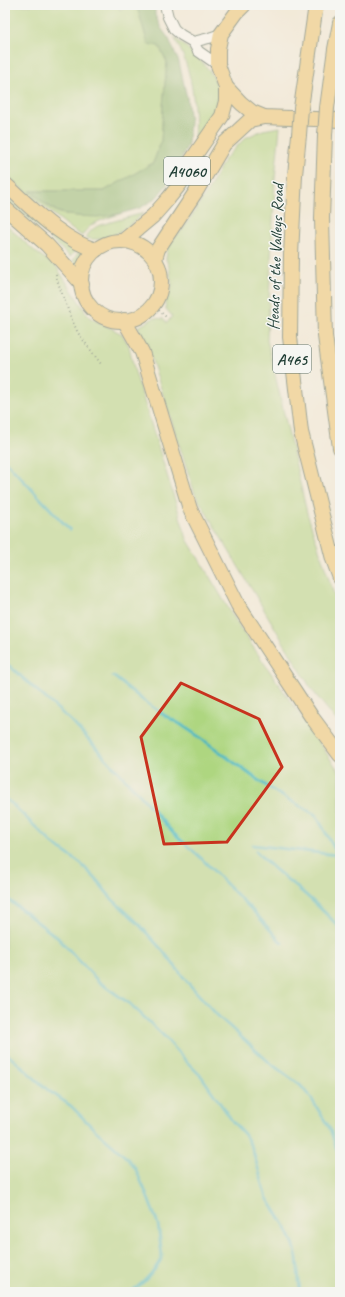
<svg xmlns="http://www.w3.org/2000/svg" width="345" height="1297" font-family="Caveat,sans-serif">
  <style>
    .green { fill: #aed680; stroke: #668a5a }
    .forest { fill: #8ab76e; stroke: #547a51 }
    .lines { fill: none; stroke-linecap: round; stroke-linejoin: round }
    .stream { stroke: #48b7bf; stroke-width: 3 }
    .tertiary-casing { stroke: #3f574d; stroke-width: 12 }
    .trunk-casing { stroke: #3f574d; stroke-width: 16 }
    .path { stroke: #3f574d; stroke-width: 2; stroke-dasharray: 1 3; stroke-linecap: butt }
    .tertiary { stroke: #fff; stroke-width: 10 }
    .trunk { stroke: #efc469; stroke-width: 14 }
    .trunk-bridge-casing { stroke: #3f574d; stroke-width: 16; stroke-linecap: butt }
    .trunk-bridge { stroke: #efc469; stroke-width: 14 }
    .marked { fill: none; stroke: #c8321e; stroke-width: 3; stroke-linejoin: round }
    .labels { text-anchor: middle; stroke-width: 3; stroke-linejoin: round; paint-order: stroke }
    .shield { fill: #f6f6f2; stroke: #60746d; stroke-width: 1 }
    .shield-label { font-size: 16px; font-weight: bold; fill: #1f3d34 }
    .street-label { font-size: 17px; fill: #1f3d34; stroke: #f6f6f2 }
  </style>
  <rect width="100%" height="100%" fill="#f6f6f2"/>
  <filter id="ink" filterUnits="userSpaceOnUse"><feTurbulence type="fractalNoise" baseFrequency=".025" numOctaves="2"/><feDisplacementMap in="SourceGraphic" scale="8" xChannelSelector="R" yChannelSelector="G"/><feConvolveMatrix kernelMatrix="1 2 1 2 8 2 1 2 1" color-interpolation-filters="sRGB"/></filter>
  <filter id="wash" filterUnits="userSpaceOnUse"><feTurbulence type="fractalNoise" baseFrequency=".012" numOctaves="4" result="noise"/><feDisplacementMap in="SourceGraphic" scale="16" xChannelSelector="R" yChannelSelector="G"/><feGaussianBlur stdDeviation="0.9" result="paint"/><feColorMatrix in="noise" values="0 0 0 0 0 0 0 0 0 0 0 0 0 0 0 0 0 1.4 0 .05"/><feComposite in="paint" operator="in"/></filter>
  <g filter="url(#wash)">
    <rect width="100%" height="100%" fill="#f2ead8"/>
    <!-- green -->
    <g class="green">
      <path d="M5,5H119L120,10L127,5L138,10L148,44L159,46L167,62L163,106L161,142L153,163L104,191H30C38,198 48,207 57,212C74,219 101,216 119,214C104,220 90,221 82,236L73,230L5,175Z"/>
      <path d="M174,37C195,55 229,79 215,110C211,121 201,132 194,142C196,104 193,70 174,37Z"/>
      <polygon points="280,127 275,179 267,340 307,513 340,613 340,725 312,690 195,494 149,351 138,327 154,318 164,319 167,323 172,316 166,309 165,303 172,286 169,267 166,259 168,245 183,229 209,189 224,160 245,138 263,130"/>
      <polygon points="5,195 60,241 76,250 70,257 38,227 5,199"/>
      <path d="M144,213C128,227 108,244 86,238C89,232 93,228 100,225Z"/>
      <polygon points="5,224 37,253 56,266 89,317 122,334 129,346 134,369 187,539 242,631 340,773 340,1292 5,1292"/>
      <polygon points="79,251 85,253 78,266 77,266 73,261"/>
    </g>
    <!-- forest -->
    <polygon class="forest" points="127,5 155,5 155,15 161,28 169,39 179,62 187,98 190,122 188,144 178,166 166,186 155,199 140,208 119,214 98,217 76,216 58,212 42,201 30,191 104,191 153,163 161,142 163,106 167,62 159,46 148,44 138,10"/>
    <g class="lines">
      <!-- stream -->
      <g class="stream">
        <polyline points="5,461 70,530"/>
        <polyline points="5,662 71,721 140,795 173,833 200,857 254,912 282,943"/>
        <polyline points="113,676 144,701 164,715 180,724 201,738 255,778 277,793 316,815 340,859"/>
        <polyline points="5,799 12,804 52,843 81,864 95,878 112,899 135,920 163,951 189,984 218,1016 270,1063 300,1085 311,1098 330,1129 340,1159"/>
        <polyline points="253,845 337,855"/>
        <path d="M256,851C267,864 281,874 294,885C310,898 325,912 340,928"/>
        <polyline points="5,897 58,938 99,982 130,1004 162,1034 186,1061 202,1077 233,1122 245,1135 252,1148 267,1198 285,1226 294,1245 297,1258 300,1292"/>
        <path d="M5,1052L49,1091L71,1106L94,1129L128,1159L135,1168L144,1188L158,1224L162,1256C159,1267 140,1288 129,1292"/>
      </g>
    </g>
  </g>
  <g filter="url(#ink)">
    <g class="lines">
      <!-- tertiary casing -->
      <g class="tertiary-casing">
        <g id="tertiary">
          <polyline points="165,5 168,17 174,29 181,35 193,42 198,51 218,65"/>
          <polyline points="193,42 209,38 221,34"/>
        </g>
      </g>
      <!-- trunk casing -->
      <g class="trunk-casing">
        <g id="trunk">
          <polyline points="244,5 237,12 221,34 218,49 218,65 226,87 241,103 252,112 264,117 340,120"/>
          <polyline points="301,108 316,5"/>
          <polyline points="327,108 335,49 340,23"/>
          <polyline points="299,135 295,175 291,255 290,337 301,432 333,559 340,578"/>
          <polyline points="325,135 322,218 325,336 340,448"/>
          <path d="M5,184C30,206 63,241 96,250"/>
          <polyline points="5,208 47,245 82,284"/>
          <polyline points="123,241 153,216 168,199 180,184 191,161 222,116 226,101 226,87"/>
          <circle cx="121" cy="281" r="40"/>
          <polyline points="155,259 158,249 197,190 224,144 250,120 264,117"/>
          <polyline points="124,320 142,352 190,509 238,605 311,716 340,755"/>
        </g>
      </g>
      <!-- path -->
      <g class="path">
        <polyline points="56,274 57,280 71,318 78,333 101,364"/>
        <polyline points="153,305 166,317"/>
      </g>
      <!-- tertiary -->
      <use href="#tertiary" class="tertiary"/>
      <!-- trunk -->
      <use href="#trunk" class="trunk"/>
      <!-- trunk-bridge casing -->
      <g class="trunk-bridge-casing">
        <g id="trunk-bridge">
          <polyline points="299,135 301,108"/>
          <polyline points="325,135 327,108"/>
        </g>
      </g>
      <!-- trunk-bridge -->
      <use href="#trunk-bridge" class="trunk-bridge"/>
    </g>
  </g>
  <!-- marked area -->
  <path d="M0 0H345V1297H0ZM181,683L259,719L282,767L227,842L164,844L141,737Z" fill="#f2ead8" fill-opacity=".55" fill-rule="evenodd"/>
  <path class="marked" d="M181,683L259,719L282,767L227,842L164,844L141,737Z"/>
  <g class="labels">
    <!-- shield labels -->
    <g class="shield">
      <rect x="164" y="157" width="46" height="28" rx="3"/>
      <rect x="273" y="345" width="38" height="28" rx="3"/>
    </g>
    <g class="shield-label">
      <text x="187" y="177">A4060</text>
      <text x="292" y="365">A465</text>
    </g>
    <!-- street labels -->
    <g class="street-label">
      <text transform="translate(275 257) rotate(-88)" y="6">Heads of the Valleys Road</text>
    </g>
  </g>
  <!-- margin -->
  <rect width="345" height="1297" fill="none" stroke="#f6f6f2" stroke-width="20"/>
</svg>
